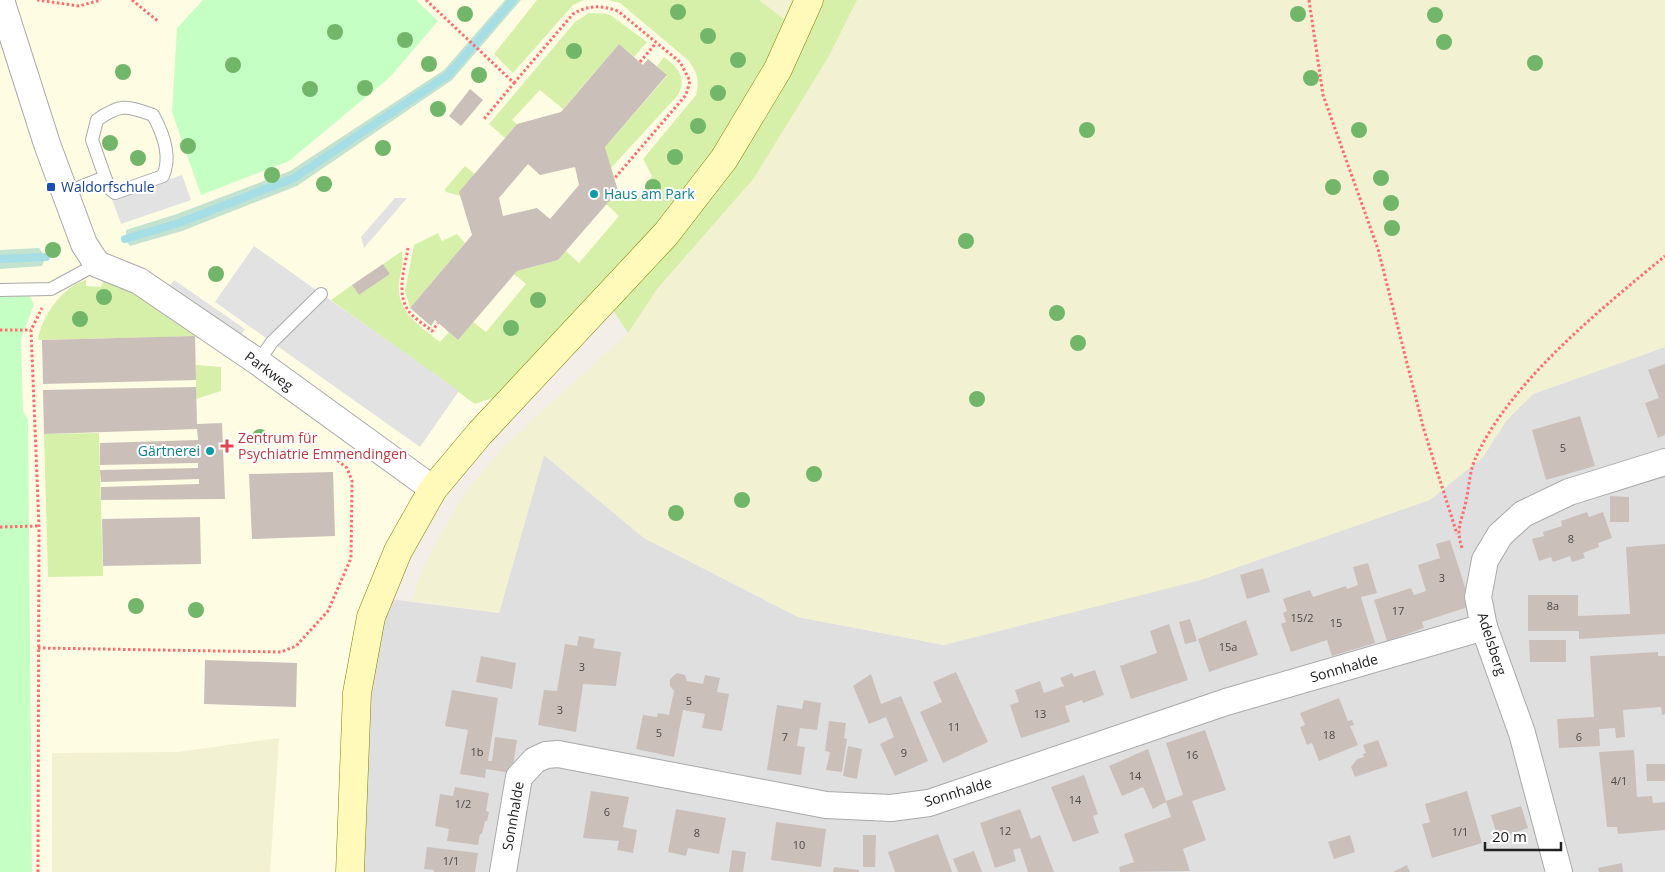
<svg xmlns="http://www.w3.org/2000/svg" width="1665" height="872" font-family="'Open Sans',sans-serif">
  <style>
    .residential { fill: #e0dfdf }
    .education { fill: #fffce4 }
    .farmland { fill: #f2f1d2 }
    .grass { fill: #d6f0aa }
    .wetland { fill: #c3e2d0 }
    .park { fill: #c6ffc3 }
    .parking { fill: #e2e2e2 }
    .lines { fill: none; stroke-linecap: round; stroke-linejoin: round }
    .stream { stroke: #a5dee4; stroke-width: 8 }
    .building { fill: #cbbfba; fill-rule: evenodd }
    .lane-casing { stroke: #a9a9a9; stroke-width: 14 }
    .street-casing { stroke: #a9a9a9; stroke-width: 28 }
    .secondary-casing { stroke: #817f00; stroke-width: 29 }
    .path { stroke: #ff6c70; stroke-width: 3; stroke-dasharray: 2.5 2.5; stroke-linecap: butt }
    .lane { stroke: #fff; stroke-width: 12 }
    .street { stroke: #fff; stroke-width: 26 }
    .secondary { stroke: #fffab9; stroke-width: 28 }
    .tree { fill: #72b66a }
    .transit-dot { fill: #1a4fb4; stroke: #fff; stroke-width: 2 }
    .culture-dot { fill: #0f9aa8; stroke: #fff; stroke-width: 2 }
    .health-dot { fill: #e0444e; stroke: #fff; stroke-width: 2 }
    .labels { text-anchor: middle; stroke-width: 4; stroke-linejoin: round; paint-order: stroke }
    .number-label { font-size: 11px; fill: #4c4948 }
    .transit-label { font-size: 14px; fill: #164399; stroke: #fff; text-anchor: start }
    .culture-label { font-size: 14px; fill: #0d838f; stroke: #fff; text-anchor: start }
    .street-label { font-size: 14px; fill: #222; stroke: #fff }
    .health-label { font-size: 14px; fill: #be3a42; stroke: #fff; text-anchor: start }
  </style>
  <rect width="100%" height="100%" fill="#f3eee8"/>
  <!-- residential -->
  <polygon class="residential" points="1665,347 1665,872 337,872 366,596 499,613 544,455 644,538 798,617 944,645 1483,457 1506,421 1533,394"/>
  <!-- education -->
  <polygon class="education" points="0,0 792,0 598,287 483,409 426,483 393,539 337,872 0,872"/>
  <!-- farmland -->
  <g class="farmland">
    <polygon points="759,0 792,0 784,20"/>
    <polygon points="857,0 1665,0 1665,347 1533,394 1506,421 1483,457 1430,500 1201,580 944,645 798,617 644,538 544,455 499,613 411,601 425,564 462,497 504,446 628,333 657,289 754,178 829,56"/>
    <polygon points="279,738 270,872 52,872 52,753 177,752"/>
  </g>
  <!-- grass -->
  <g class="grass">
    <polygon points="537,0 584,0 573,5 513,73 494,54"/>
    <path d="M608,0H759L784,19L792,0H857L829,56L754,178L657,289L628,333L598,287L495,397L475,404L331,300L352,285L359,295L390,274L383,264L402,251C404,260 401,273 399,282C396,312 419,325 440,342L449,332L458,340L473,322L486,332L526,284L514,274L517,271L558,260L566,251L579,263L619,216L606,204L618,192L640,196L652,176L643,159L696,95C700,80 697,72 688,60L620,3Z"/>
    <polygon points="589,13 609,14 647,42 634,57 619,44 563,109 540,90 512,120 517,124 505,138 489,124 575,22"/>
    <path d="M664,57C677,67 688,77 678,95L611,168L605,147L667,76L657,66Z"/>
    <polygon points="465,166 475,174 461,196 446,192 445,189"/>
    <polygon points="438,233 442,241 457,234 465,243 410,308 405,291 414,245"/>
    <path d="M86,280V286L101,287L103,281L120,284L201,336L38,340C41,317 63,286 86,280Z"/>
    <polygon points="196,365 221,367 221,391 196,399"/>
    <polygon points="99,433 103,576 48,577 44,434"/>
  </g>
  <!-- wetland -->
  <g class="wetland">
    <polygon points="505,0 521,0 452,80 297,186 182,231 130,246 127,242 126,230 177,214 290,171 444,70"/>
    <polygon points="39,248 46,257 42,266 0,269 0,250"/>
  </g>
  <!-- park -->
  <g class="park">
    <polygon points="203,0 416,0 438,21 390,77 289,161 201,195 172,112 177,28"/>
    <polygon points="29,295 34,304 21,339 23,411 28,420 32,872 0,872 0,297"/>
  </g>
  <!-- parking -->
  <g class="parking">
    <polygon points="182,175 191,200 121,224 112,199"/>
    <polygon points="395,198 407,198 364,248 361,237"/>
    <polygon points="254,246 459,391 420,447 215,302"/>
    <polygon points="174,280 245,329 239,338 168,289"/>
  </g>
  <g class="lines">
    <!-- stream -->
    <g class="stream">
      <polyline points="125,239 179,223 294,178 448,75 513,0"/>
      <polyline points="0,259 46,257"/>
    </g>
  </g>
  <!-- building -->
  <g class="building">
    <path d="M619,44L643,65L648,59L667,75L605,147L618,191L558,260L517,271L458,340L435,320L431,326L410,308L472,235L459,192L517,124L561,112ZM528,164L540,175L575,167L579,185L550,219L537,208L503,216L499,198Z"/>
    <polygon points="470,89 483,100 461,126 449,116"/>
    <polygon points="383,264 390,274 359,295 352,285"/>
    <polygon points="195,336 196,380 43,384 42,340"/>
    <polygon points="1665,364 1665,435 1658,438 1645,403 1659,398 1648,370"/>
    <polygon points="196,387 197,424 222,423 225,499 101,500 101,487 199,484 199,479 101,482 100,470 198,468 198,463 100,465 100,443 198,440 197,429 44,434 43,390"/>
    <polygon points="1580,416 1595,466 1546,480 1532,430"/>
    <polygon points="333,472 335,536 252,539 249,474"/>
    <polygon points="1610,496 1629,497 1629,522 1610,522"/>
    <polygon points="1587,512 1589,517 1603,512 1612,538 1598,543 1599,547 1583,553 1585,558 1572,562 1570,556 1553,562 1551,557 1539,561 1532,539 1544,536 1543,532 1562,526 1561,521"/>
    <polygon points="200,517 201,564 103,566 102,519"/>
    <polygon points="1450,540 1471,606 1422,622 1424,628 1387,641 1374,600 1411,588 1414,595 1426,591 1418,565 1440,558 1436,544"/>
    <polygon points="1665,544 1665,634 1579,639 1579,631 1528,631 1528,595 1578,595 1578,616 1630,614 1626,547"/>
    <polygon points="1368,563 1377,593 1361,597 1375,643 1332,656 1327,640 1291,652 1281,624 1286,622 1283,613 1287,611 1283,599 1310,590 1313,597 1346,586 1347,589 1358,585 1353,567"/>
    <polygon points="1263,568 1270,592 1247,599 1240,575"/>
    <polygon points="1190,619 1197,641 1185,644 1179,622"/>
    <polygon points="1246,620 1258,655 1209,672 1198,639"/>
    <polygon points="1169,624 1188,680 1131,699 1120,666 1157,653 1150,631"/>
    <polygon points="579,636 595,639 593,648 621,652 616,686 583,684 576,732 538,725 544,690 557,691 565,644 577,646"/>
    <polygon points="1529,640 1566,640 1566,662 1530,662"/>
    <polygon points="1658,652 1658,656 1665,656 1665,714 1662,715 1661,707 1623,710 1625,737 1616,738 1615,728 1599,729 1600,746 1559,748 1557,719 1594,717 1590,656"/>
    <polygon points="481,656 516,663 512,689 476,682"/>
    <polygon points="205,660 297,663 296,707 204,704"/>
    <polygon points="1095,670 1104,695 1083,703 1082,700 1065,706 1070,722 1021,738 1010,705 1019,702 1015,690 1040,681 1044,693 1064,686 1060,678 1072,673 1074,677"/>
    <polygon points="956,672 988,742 943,763 920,712 942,702 933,682"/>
    <polygon points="677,673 685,675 687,681 703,684 705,675 720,678 717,692 729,694 722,731 702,728 705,714 683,710 674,757 636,749 643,715 657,717 658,713 669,715 674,691 670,686 670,679"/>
    <polygon points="871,674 881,704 901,696 928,761 895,776 880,744 894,737 886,717 869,724 853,686"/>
    <polygon points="452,690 498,698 488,761 492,761 495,737 517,740 512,773 486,769 485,778 460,774 468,730 445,726"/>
    <polygon points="1339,698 1348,721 1352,720 1354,725 1350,726 1358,745 1319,761 1312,743 1307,745 1300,727 1305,725 1300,713"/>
    <polygon points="804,700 821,703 817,730 800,728 797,746 805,747 801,775 767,770 777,705 802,709"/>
    <polygon points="829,721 846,723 844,738 847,739 842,772 826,770 830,752 825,751"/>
    <polygon points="1205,730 1226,790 1192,801 1206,840 1183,849 1190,871 1120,872 1119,867 1134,862 1124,834 1171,817 1166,802 1153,809 1143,787 1122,796 1109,766 1148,749 1166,801 1183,795 1166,743"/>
    <polygon points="1378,740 1388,766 1355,777 1351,767 1357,759 1364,757 1363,754 1366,753 1363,745"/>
    <polygon points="848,746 862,749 857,779 843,776"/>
    <polygon points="1634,750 1637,797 1652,796 1653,803 1665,802 1665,830 1618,834 1617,827 1607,827 1599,752"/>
    <polygon points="1646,764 1665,764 1665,781 1647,781"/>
    <polygon points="1084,775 1098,814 1093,816 1099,833 1073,842 1051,787"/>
    <polygon points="455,787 489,793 486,811 489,812 487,821 485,821 482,834 480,834 478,845 447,841 449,829 435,826 440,794 453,796"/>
    <polygon points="591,791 629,797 623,827 637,830 633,853 617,850 619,841 583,838"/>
    <polygon points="1467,791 1482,843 1432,858 1422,824 1430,822 1425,804"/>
    <polygon points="1521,806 1528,828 1498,838 1491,815"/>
    <polygon points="676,809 726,818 719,854 688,848 686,856 668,852"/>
    <polygon points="1020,809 1031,839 1040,835 1054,872 1028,872 1020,848 1013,850 1016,861 995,868 980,823"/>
    <polygon points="776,822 826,829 821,867 771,860"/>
    <polygon points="938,834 952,872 895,872 888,852"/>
    <polygon points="863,835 876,835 875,867 863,867"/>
    <polygon points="1350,835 1355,852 1334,859 1328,842"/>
    <polygon points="427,847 478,853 475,872 434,872 434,870 424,869"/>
    <polygon points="732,850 746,852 743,872 729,872"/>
    <polygon points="974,851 982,872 958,872 953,859"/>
    <polygon points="1622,863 1623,872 1599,872 1598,868"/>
    <polygon points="1407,865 1410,872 1393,872"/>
    <polygon points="834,867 859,870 859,872 833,872"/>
  </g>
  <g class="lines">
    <!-- lane casing -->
    <g class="lane-casing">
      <g id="lane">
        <path d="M65,193L105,177L110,189L115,193L163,176C172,156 163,133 153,115C127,106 121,103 97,120L92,140L105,177"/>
        <polyline points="0,290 51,289 97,264"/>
        <polyline points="258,362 272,342 321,294"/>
      </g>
    </g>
    <!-- street casing -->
    <g class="street-casing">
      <g id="street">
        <polyline points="1,0 47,144 84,244 97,264 139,281 258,362 433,489"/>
        <polyline points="503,872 519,777 535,760 546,755 558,754 826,805 891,808 929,803 1226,702 1484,627"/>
        <polyline points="1559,872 1522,733 1484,627 1478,597 1485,560 1500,535 1523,514 1569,492 1665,462"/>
      </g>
    </g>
    <!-- secondary casing -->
    <g class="secondary-casing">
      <polyline id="secondary" points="350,872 357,693 371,617 398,551 433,489 480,433 666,234 724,159 778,69 809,0"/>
    </g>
    <!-- path -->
    <g class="path">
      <polyline points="37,0 79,6 101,0"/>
      <polyline points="132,0 159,22"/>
      <polyline points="426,0 514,83 484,119"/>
      <polyline points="1309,0 1323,95 1378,249 1424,430 1457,534"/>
      <polyline points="640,62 656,43"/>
      <path d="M514,83L573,14C588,5 601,5 618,11L680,62L690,81L686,95L614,179"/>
      <path d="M408,248C405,267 396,293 408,310C413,318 424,324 432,331L438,323"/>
      <polyline points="0,330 31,330"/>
      <polyline points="0,527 39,526"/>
      <path d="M1462,548C1455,527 1462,522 1466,501C1469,487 1470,469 1476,457C1511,381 1601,309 1665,256"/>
      <polyline points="38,648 281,652 296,646 328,611 351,558 352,481 347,468 337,460"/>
      <polyline points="38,872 39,526 31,330 42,308"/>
    </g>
    <!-- lane -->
    <use href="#lane" class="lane"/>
    <!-- street -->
    <use href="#street" class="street"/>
    <!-- secondary -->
    <use href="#secondary" class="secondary"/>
  </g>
  <!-- trees -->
  <g class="tree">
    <circle cx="678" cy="12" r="8"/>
    <circle cx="465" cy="14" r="8"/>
    <circle cx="1298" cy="14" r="8"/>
    <circle cx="1435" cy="15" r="8"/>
    <circle cx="335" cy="32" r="8"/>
    <circle cx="708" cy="36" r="8"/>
    <circle cx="405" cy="40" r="8"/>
    <circle cx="1444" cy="42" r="8"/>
    <circle cx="574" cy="51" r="8"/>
    <circle cx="738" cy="60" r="8"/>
    <circle cx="1535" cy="63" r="8"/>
    <circle cx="429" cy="64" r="8"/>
    <circle cx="233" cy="65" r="8"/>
    <circle cx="123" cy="72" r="8"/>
    <circle cx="479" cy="75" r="8"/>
    <circle cx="1311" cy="78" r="8"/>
    <circle cx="365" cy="88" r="8"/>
    <circle cx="310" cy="89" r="8"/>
    <circle cx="718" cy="93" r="8"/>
    <circle cx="438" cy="109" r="8"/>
    <circle cx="698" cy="126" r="8"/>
    <circle cx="1087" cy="130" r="8"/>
    <circle cx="1359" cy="130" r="8"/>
    <circle cx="110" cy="143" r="8"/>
    <circle cx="188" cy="146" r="8"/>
    <circle cx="383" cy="148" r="8"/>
    <circle cx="675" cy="157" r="8"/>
    <circle cx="138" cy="158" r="8"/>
    <circle cx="272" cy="175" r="8"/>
    <circle cx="1381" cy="178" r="8"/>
    <circle cx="324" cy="184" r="8"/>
    <circle cx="653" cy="187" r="8"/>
    <circle cx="1333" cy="187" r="8"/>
    <circle cx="1391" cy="203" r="8"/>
    <circle cx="1392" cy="228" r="8"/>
    <circle cx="966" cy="241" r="8"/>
    <circle cx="53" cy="250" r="8"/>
    <circle cx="216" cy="274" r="8"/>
    <circle cx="104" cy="297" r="8"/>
    <circle cx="538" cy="300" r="8"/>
    <circle cx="1057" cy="313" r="8"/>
    <circle cx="80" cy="319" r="8"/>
    <circle cx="511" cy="328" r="8"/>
    <circle cx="1078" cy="343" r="8"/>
    <circle cx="977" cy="399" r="8"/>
    <circle cx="260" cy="437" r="8"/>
    <circle cx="814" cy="474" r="8"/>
    <circle cx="742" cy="500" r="8"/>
    <circle cx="676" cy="513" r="8"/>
    <circle cx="136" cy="606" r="8"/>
    <circle cx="196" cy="610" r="8"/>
  </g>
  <!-- markers -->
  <rect class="transit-dot" x="46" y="182" width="10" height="10" rx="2.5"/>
  <g class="culture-dot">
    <circle cx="594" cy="194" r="5"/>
    <circle cx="210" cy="451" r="5"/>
  </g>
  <path class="health-dot" d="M224.5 438.5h5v5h5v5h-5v5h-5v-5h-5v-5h5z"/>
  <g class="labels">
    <!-- number labels -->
    <g class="number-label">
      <text x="1563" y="452">5</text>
      <text x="1571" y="543">8</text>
      <text x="1442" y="582">3</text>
      <text x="1553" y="610">8a</text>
      <text x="1398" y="615">17</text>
      <text x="1302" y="622">15/2</text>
      <text x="1336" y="627">15</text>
      <text x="1228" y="651">15a</text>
      <text x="582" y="671">3</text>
      <text x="689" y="705">5</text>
      <text x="560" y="714">3</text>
      <text x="1040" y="718">13</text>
      <text x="954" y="731">11</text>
      <text x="659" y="737">5</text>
      <text x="1329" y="739">18</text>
      <text x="785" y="741">7</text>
      <text x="1579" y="741">6</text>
      <text x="477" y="756">1b</text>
      <text x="904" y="757">9</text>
      <text x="1192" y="759">16</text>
      <text x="1135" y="780">14</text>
      <text x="1619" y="785">4/1</text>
      <text x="1075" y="804">14</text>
      <text x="463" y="808">1/2</text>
      <text x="607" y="816">6</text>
      <text x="1005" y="835">12</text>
      <text x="1460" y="836">1/1</text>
      <text x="697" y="837">8</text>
      <text x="799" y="849">10</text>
      <text x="451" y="865">1/1</text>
    </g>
    <!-- transit labels -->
    <g class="transit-label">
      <text x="61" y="192">Waldorfschule</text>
    </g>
    <!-- culture labels -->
    <g class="culture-label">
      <text x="604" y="199">Haus am Park</text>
      <text x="200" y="456" text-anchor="end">Gärtnerei</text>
    </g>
    <!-- street labels -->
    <g class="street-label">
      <text transform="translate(269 371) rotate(36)" y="5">Parkweg</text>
      <text transform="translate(1492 644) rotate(72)" y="5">Adelsberg</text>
      <text transform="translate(1344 668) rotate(-16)" y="5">Sonnhalde</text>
      <text transform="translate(958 792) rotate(-17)" y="5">Sonnhalde</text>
      <text transform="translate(513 816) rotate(-80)" y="5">Sonnhalde</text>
    </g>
    <!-- health labels -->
    <g class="health-label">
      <text x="238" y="443">Zentrum für<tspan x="238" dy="16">Psychiatrie Emmendingen</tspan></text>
    </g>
  </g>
  <!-- scale -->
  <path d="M1485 842v8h76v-8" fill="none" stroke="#222222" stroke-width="2.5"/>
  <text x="1492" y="842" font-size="15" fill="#222222" stroke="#ffffff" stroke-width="4" paint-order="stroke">20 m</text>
</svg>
